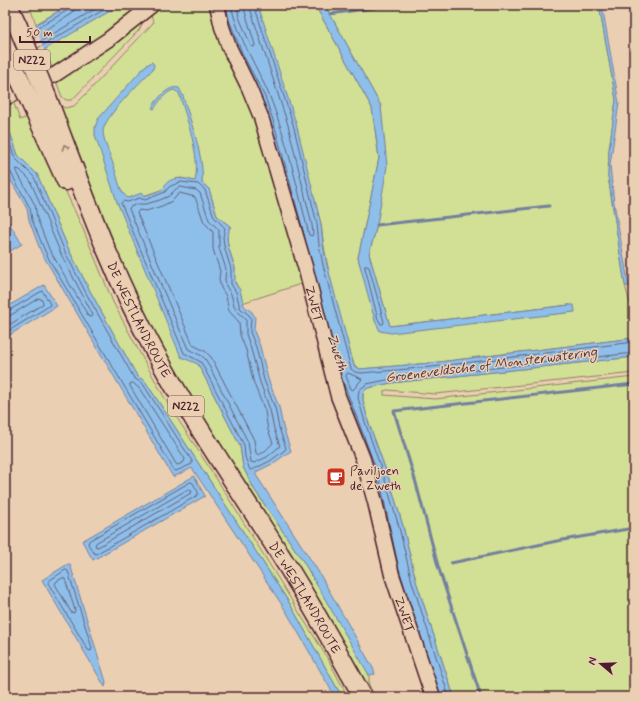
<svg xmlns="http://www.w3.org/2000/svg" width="639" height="702" font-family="Mynerve,sans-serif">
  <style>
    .green { fill: #d1e094; stroke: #8e8060 }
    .water { fill: #8ebfea; stroke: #737f9e }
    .pier { fill: #ebcfb2 }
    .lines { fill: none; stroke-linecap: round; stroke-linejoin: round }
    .shore { stroke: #655f77; stroke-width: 1 }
    .stream { stroke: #737f9e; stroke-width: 3 }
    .minor-casing { stroke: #4a1f2b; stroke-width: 17 }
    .major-casing { stroke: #4a1f2b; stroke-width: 21 }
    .minor { stroke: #ebcfb2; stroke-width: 14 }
    .major { stroke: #ebcfb2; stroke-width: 18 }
    .major-bridge-casing { stroke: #4a1f2b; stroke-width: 21; stroke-linecap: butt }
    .major-bridge { stroke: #ebcfb2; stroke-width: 18 }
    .oneway { stroke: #9a776e }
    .labels { text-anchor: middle; stroke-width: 3; stroke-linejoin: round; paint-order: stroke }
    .shield { fill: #ebcfb2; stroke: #7a5454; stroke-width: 1 }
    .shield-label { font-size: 12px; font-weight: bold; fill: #4a1f2b }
    .street-label { font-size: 13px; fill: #4a1f2b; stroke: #ebcfb2 }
    .poi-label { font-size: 13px; fill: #4a1f2b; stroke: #ebcfb2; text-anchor: start }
    .water-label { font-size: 14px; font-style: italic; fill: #543748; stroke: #ebcfb2 }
  </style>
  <rect width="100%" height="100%" fill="#ebcfb2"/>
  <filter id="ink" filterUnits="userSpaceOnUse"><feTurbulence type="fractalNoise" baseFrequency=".025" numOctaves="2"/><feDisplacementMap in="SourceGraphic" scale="8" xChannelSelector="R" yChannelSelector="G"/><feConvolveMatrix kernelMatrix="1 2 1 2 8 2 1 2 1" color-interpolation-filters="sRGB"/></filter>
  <g filter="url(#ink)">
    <!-- green -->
    <g class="green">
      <polygon points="29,5 69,5 36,24"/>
      <polygon points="120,5 147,5 53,70 45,48"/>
      <polygon points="157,5 213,5 243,84 307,282 242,303 241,295 234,279 235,268 228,246 227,237 229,228 231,227 217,216 209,189 202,183 181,178 175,179 164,189 143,196 142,193 198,364 240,446 243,467 254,489 303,561 362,661 369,675 369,685 375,697 367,697 194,410 112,251 56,103 65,108 74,106 86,94 153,23 150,10"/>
      <path d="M258,5H315L372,108L379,158L358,258L380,331L570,305L390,326L369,254L377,225L381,106L325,5H599L616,100L609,150L608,176L625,285L630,304L632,307L634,306V338L431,363L360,369L354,365C341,319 326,272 321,224Z"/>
      <polygon points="138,23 142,24 139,30 72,100 66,100 62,97 55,78"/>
      <polygon points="13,101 20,120 27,117 40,146 49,155 83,229 113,302 141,355 168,404 216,478 328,659 348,697 342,697 290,604 145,381 137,376 90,291 69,250 37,174 18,155 9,130 5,128 5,104"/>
      <polygon points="634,357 634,373 436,394 387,390 384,391 384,395 435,399 634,377 634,697 454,697 416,581 403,526 389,479 368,421 363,400 363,392 368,388 391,383"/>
    </g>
    <!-- water -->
    <g class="water">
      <polygon points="69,5 120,5 5,73 5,43"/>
      <polygon points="222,5 258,5 296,123 321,224 323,245 327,265 354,366 360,369 431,363 634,338 634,357 391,383 368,388 363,392 363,400 368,421 389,479 403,526 416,581 454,697 436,697 240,57"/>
      <polygon points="315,5 325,5 381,106 387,166 377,225 369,254 390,326 570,305 574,305 575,312 391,333 380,331 375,321 358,258 379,158 372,108"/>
      <polygon points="599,5 602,5 619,103 610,165 614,203 629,287 625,285 608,176 609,150 616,100"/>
      <path d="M152,62L154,65L153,69C142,81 103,117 103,132C104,143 112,159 115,170C118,178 120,194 128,198L142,193L143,196C148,195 162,190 164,188C165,188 165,186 165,185C172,175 186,179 195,181C201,156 186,118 179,93L174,90C165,92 159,102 154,109L152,108C157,99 168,85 179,88L183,96C190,120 205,159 202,183L209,189L217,216L231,227L229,228V232L227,237L228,246L235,268V283L240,290L244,306L252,312L255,317L254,331L260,346L268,379L279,407L283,427L291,451L272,464L256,472V475L318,571L373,668L375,674L369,675L303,561L254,489L243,467L240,446L198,364L181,357L117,202L95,135V127L98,119L145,66Z"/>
      <polygon points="5,128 9,130 18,155 37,174 69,250 90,291 137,376 145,381 290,604 342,697 335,697 286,611 192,468 173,477 41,252 29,220 27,209 5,170"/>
      <polygon points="5,218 6,218 22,244 5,254"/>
      <polygon points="44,285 57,306 8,336 5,331 5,308"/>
      <polygon points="194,476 205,496 93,560 82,541"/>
      <polygon points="68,564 70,564 106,682 105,687 42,580"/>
    </g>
    <!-- pier -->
    <polygon class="pier" points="35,23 44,51 5,75 5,41"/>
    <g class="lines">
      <!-- shore -->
      <g class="shore">
        <polyline points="226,5 229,20 243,55 265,97 273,120 305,238"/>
        <path d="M231,5C238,39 257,66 270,97C287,140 298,190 309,235L312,236L313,234L312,225L288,125L249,5"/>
        <polyline points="237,5 239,17 251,46 254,47 255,45 243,5"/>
        <polyline points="254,5 293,124 317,224 319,245 323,265 351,369 355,372 361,373 432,367 634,342"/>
        <polyline points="31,32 68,10 70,5"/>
        <polyline points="33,37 72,14 74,10 75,5"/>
        <polyline points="36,44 102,5"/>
        <polyline points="38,48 112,5"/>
        <polyline points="5,132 15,158 34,177 65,252 86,293 134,378 143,384 192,461 192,464 176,471 174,470 50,261 45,251 32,220 30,208 10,171 5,169"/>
        <polygon points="17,169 20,170 30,180 61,254 93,315 92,317 89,317 49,249 37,218 35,205 17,172"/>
        <polygon points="181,182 198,184 205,190 214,217 225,228 223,237 224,246 231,269 231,284 236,292 240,308 249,315 251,318 250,332 256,347 264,380 275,408 279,428 286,448 285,450 270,461 252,470 250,470 245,457 244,445 201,362 184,353 121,203 123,201 128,202 139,198 145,200 165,192 169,187"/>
        <polygon points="181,187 196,190 200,193 209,220 219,230 219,248 226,269 225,279 226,286 231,294 234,305 236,310 246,319 246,334 251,349 260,382 270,410 274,429 280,446 267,457 254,463 251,462 248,442 206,360 202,356 188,349 129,209 130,207 138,204 146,204 160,200 169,196 176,189"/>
        <polygon points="180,193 195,197 204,222 213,232 213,249 220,271 219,279 221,288 226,296 229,311 239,322 240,335 246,350 254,384 265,411 268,430 273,443 264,452 258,455 256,453 254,440 211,357 205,351 193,345 137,213 139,210 146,211 162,206 172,201"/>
        <polygon points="365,266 367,266 369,267 384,322 383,324 381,324 378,319"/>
        <polyline points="5,311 8,311 42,291 43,292 50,304 49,306 10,330 5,330"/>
        <polyline points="5,316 11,315 39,298 41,299 43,302 43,304 9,325 5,325"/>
        <polygon points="348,373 362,379 353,390 351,389 346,376"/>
        <polyline points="342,379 362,431 379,477 398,565"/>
        <polygon points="133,383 139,388 185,459 184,462 178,465 176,464 130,386 130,384"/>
        <polygon points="191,482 193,483 198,492 198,495 96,554 94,553 88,544 89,541"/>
        <polygon points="189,489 192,491 191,493 98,547 95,546 96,543"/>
        <polyline points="398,566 413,614"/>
        <polygon points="66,570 68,571 92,648 91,651 88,650 48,583 49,581"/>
        <polygon points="63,578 65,579 75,610 74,613 71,612 55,584 56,582"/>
        <polyline points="449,697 412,582 399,527 385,480 365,422 358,398 359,390 367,384 391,379 634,353"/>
      </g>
      <!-- stream -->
      <g class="stream">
        <polyline points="330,14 393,5"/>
        <polyline points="377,225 549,206"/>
        <polyline points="451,563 557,541 634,528"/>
        <polyline points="481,697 438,566 416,483 394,411 634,384"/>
      </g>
      <!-- minor casing -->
      <g class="minor-casing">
        <g id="minor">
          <path id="s1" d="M217,5L222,27L229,47L249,88L261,117L306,270L338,396L363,459L375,502L392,575L433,697"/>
          <polyline points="5,98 56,74 109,39 152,5"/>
        </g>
      </g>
      <!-- major casing -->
      <g class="major-casing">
        <g id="major">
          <polyline points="8,5 17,24"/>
          <path id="s2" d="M47,97C80,183 110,270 155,352C194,425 242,493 286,564C313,607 338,652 363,697"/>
          <polyline points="31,104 66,181"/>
        </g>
      </g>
      <!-- minor -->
      <use href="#minor" class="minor"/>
      <!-- major -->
      <use href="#major" class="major"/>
      <!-- major-bridge casing -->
      <g class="major-bridge-casing">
        <g id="major-bridge">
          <polyline points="17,24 47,97"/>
          <polyline points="5,47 31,104"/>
        </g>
      </g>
      <!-- major-bridge -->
      <use href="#major-bridge" class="major-bridge"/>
    </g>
    <!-- one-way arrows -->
    <defs><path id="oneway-chevron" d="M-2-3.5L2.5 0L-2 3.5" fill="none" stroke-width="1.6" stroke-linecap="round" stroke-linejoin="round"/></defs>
    <use class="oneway" href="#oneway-chevron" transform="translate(65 147) rotate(-109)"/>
  </g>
  <!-- icons -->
  <defs>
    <g id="cafe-square" transform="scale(1)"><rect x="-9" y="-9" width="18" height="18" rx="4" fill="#c8321e" stroke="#ebcfb2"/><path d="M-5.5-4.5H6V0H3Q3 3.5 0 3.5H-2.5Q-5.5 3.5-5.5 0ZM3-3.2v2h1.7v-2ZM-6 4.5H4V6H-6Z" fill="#fff"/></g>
  </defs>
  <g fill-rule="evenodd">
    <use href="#cafe-square" x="336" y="477"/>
  </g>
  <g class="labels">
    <!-- shield labels -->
    <g class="shield">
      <rect x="14" y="50" width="36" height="20" rx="3"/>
      <rect x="168" y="396" width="36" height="20" rx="3"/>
    </g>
    <g class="shield-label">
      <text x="32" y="64">N222</text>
      <text x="186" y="410">N222</text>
    </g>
    <!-- street labels -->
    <g class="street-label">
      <text dy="5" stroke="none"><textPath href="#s1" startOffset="315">ZWET</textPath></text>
      <text dy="5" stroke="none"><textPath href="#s2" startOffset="241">DE WESTLANDROUTE</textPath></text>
      <text dy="5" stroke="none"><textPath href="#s2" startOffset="565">DE WESTLANDROUTE</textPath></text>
      <text dy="5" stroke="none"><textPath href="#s1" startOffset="639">ZWET</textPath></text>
    </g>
    <!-- poi labels -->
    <g class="poi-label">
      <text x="350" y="475">Paviljoen<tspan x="350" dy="15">de Zweth</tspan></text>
    </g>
    <!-- water labels -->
    <g class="water-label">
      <text transform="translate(338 352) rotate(72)" y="5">Zweth</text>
      <text transform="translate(491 364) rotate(-7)" y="5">Groeneveldsche of Monsterwatering</text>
    </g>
  </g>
  <!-- margin -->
  <rect width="639" height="702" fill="none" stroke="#ebcfb2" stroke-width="20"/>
  <rect x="10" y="10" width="619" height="682" fill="none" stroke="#4a1f2b" stroke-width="1.5" filter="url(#ink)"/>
  <!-- north arrow -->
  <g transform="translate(601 664) rotate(289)" stroke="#ebcfb2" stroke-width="3" paint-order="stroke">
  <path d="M0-3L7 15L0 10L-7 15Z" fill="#4a1f2b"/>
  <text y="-6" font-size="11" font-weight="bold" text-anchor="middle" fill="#4a1f2b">N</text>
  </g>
  <!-- scale -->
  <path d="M20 36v6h70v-6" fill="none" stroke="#4a1f2b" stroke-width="2"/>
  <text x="26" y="36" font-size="12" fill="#4a1f2b" stroke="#ebcfb2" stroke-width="3" paint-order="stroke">50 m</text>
</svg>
